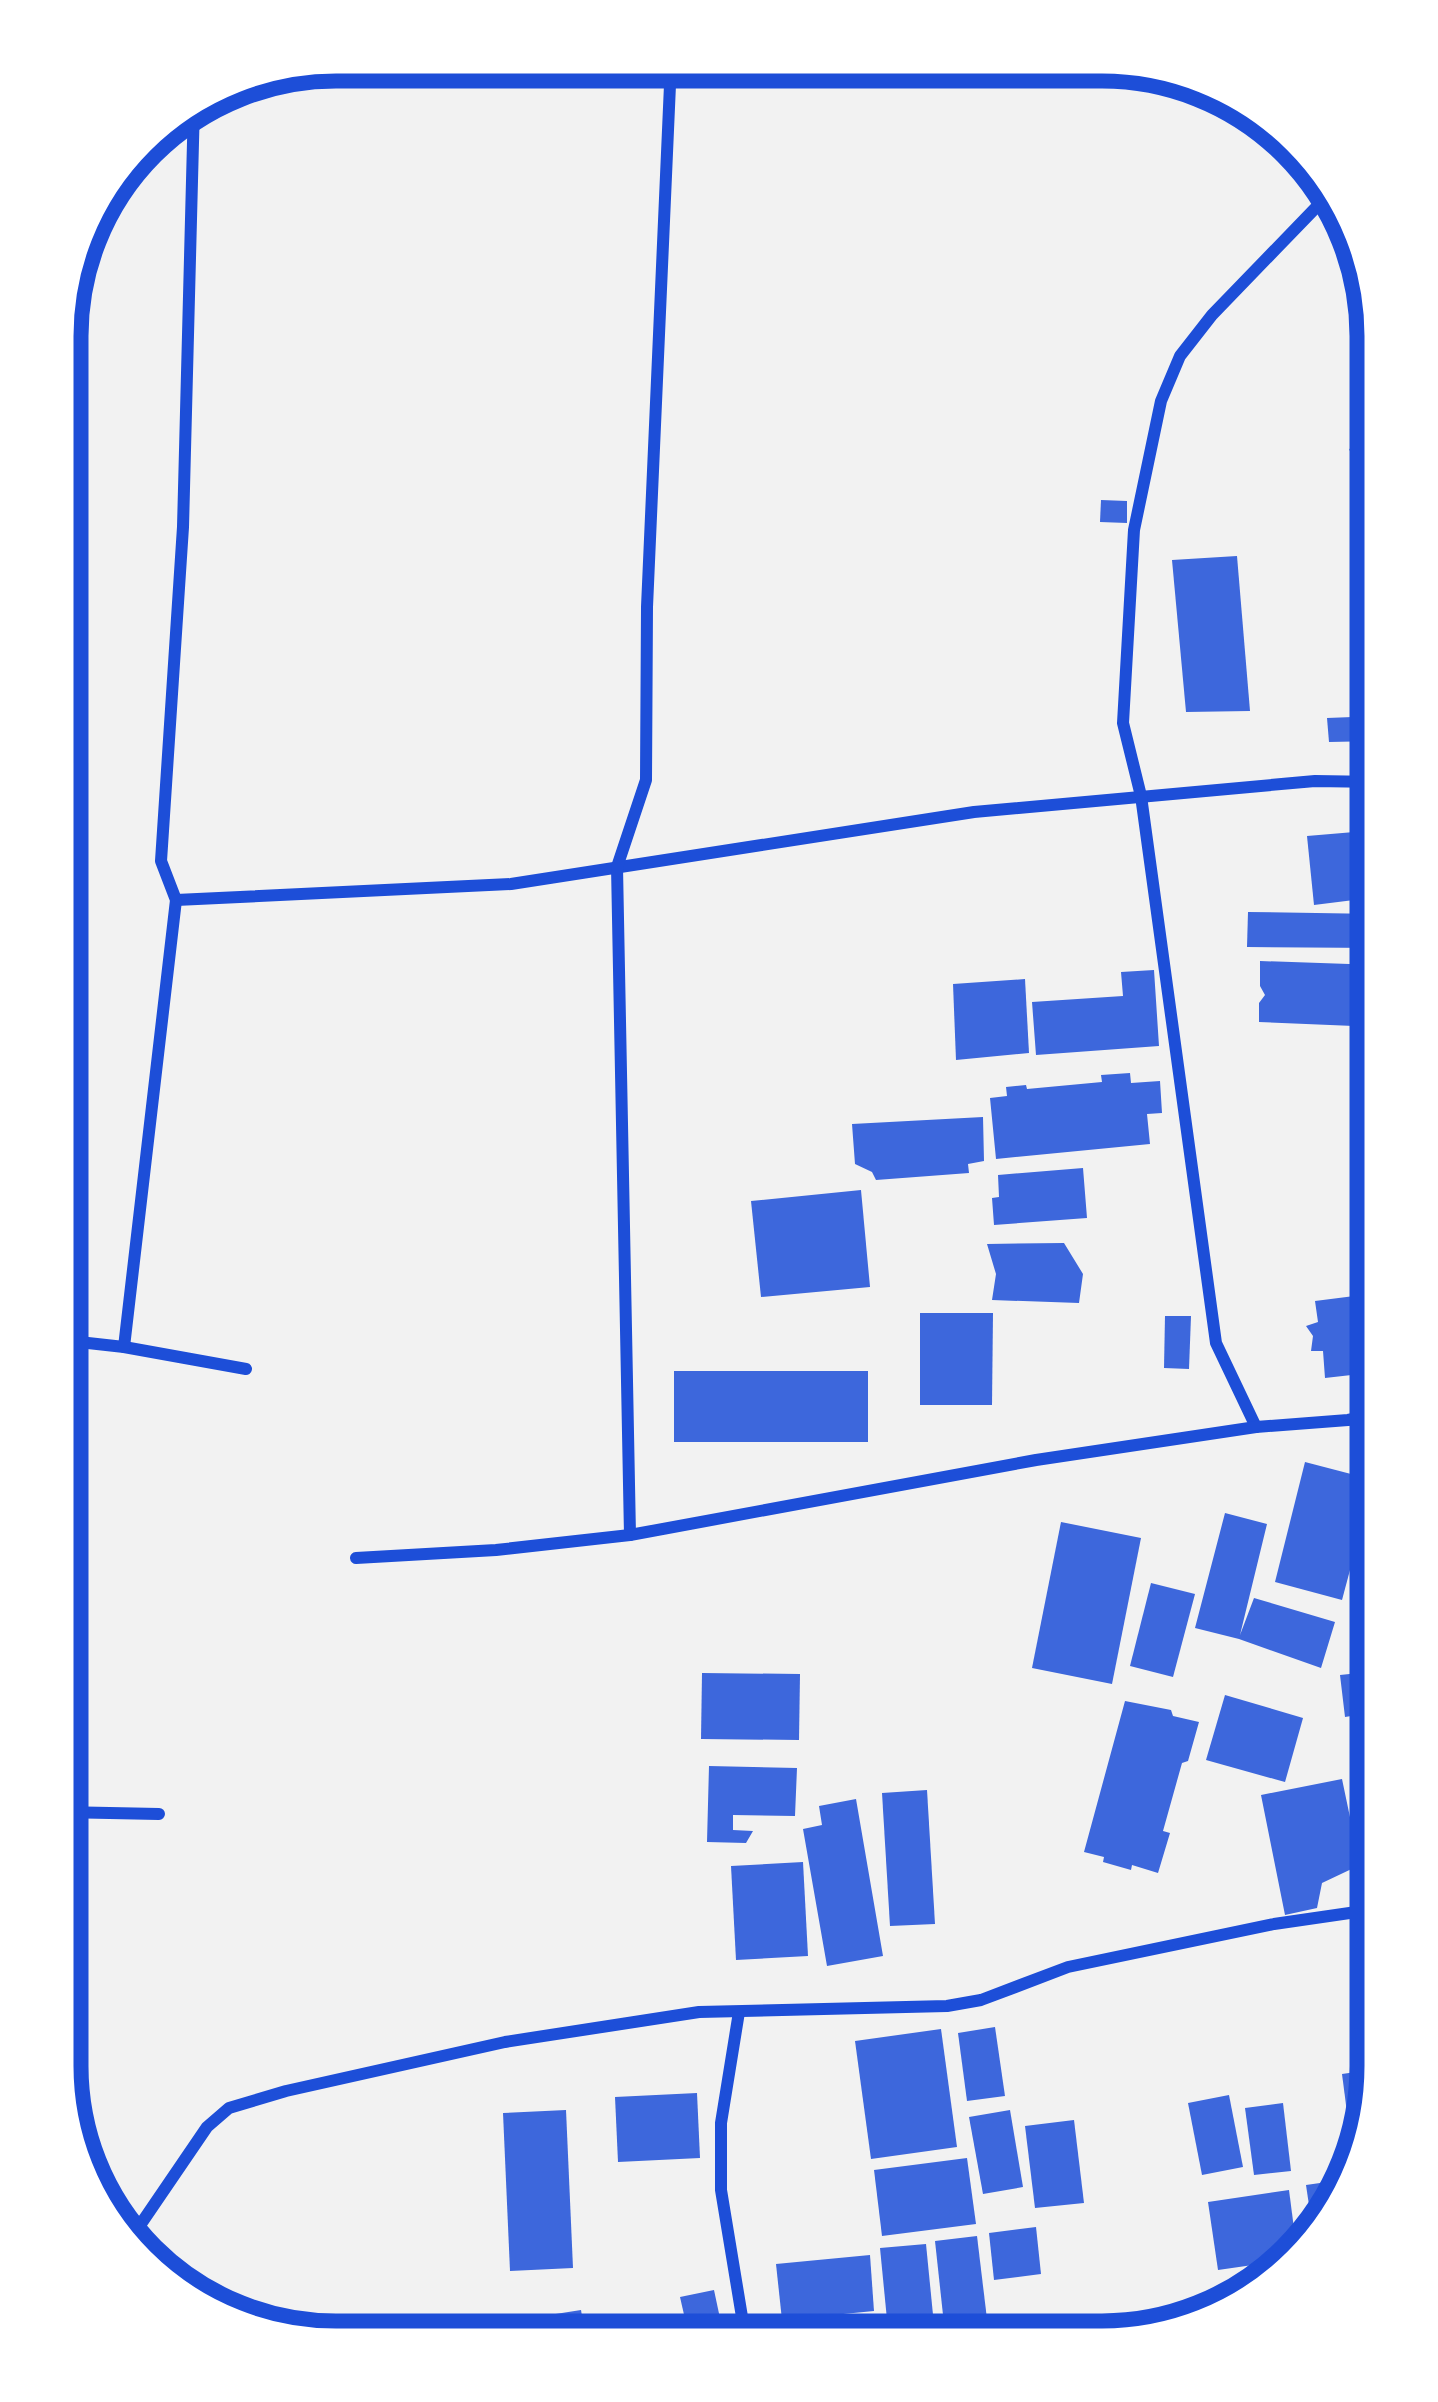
<svg xmlns="http://www.w3.org/2000/svg" width="1438" height="2402" font-family="Mulish,sans-serif">
  <style>
    .building { fill: #3d67dc }
    .lines { fill: none; stroke-linecap: round; stroke-linejoin: round }
    .minor { stroke: #1d4ed8; stroke-width: 12 }
    .rim { fill: none; stroke: #1d4ed8; stroke-width: 15 }
  </style>
  <rect width="100%" height="100%" fill="#f2f2f2"/>
  <!-- building -->
  <g class="building">
    <polygon points="1350,221 1357,231 1365,269 1361,272 1331,241"/>
    <polygon points="1378,404 1378,469 1349,450"/>
    <polygon points="1101,500 1127,501 1127,523 1100,522"/>
    <polygon points="1237,556 1250,711 1186,712 1172,560"/>
    <polygon points="1378,716 1378,741 1329,742 1327,718"/>
    <polygon points="1378,830 1378,897 1314,905 1307,836"/>
    <polygon points="1248,912 1378,914 1378,948 1247,947"/>
    <polygon points="1260,961 1378,965 1378,1027 1259,1022 1259,1003 1265,995 1260,986"/>
    <polygon points="1154,970 1159,1046 1036,1055 1032,1002 1123,996 1121,972"/>
    <polygon points="1025,979 1029,1053 956,1060 953,984"/>
    <polygon points="1130,1073 1131,1083 1160,1081 1162,1113 1147,1114 1150,1144 996,1159 990,1098 1007,1096 1006,1087 1026,1085 1027,1089 1102,1082 1101,1075"/>
    <polygon points="983,1117 984,1161 968,1164 969,1173 876,1180 872,1172 855,1164 852,1124"/>
    <polygon points="1083,1168 1087,1218 994,1225 992,1198 999,1197 998,1175"/>
    <polygon points="861,1190 870,1287 761,1297 751,1201"/>
    <polygon points="1064,1243 1083,1274 1079,1303 992,1300 996,1274 987,1244"/>
    <polygon points="1378,1293 1378,1372 1325,1378 1323,1351 1311,1351 1313,1336 1306,1326 1318,1322 1315,1301"/>
    <polygon points="920,1313 993,1313 992,1405 920,1405"/>
    <polygon points="1165,1316 1191,1316 1189,1369 1164,1368"/>
    <rect x="674" y="1371" width="194" height="71"/>
    <polygon points="1305,1462 1374,1480 1342,1600 1275,1582"/>
    <polygon points="1225,1513 1267,1524 1240,1635 1254,1598 1335,1622 1321,1668 1239,1639 1195,1628"/>
    <polygon points="1061,1522 1141,1538 1112,1684 1032,1668"/>
    <polygon points="1151,1583 1195,1594 1173,1677 1130,1666"/>
    <polygon points="1378,1671 1377,1753 1369,1754 1364,1714 1345,1717 1340,1675"/>
    <polygon points="702,1673 800,1674 799,1740 701,1739"/>
    <polygon points="1225,1695 1303,1718 1285,1782 1206,1760"/>
    <polygon points="1125,1701 1171,1710 1173,1716 1199,1722 1188,1761 1182,1763 1163,1831 1170,1833 1158,1873 1132,1865 1131,1870 1103,1862 1104,1857 1084,1852"/>
    <polygon points="709,1766 797,1768 795,1816 733,1815 733,1830 753,1831 746,1843 707,1842"/>
    <polygon points="1342,1779 1360,1865 1322,1883 1317,1908 1285,1915 1261,1795"/>
    <polygon points="927,1790 935,1924 890,1926 882,1793"/>
    <polygon points="856,1799 883,1956 827,1966 803,1829 822,1825 819,1806"/>
    <polygon points="803,1862 808,1956 736,1960 731,1866"/>
    <polygon points="995,2027 1005,2096 967,2101 958,2033"/>
    <polygon points="941,2029 957,2147 871,2159 855,2041"/>
    <polygon points="1377,2069 1377,2085 1352,2151 1342,2074"/>
    <polygon points="697,2093 700,2158 618,2162 615,2097"/>
    <polygon points="1229,2095 1243,2167 1202,2175 1188,2103"/>
    <polygon points="1283,2103 1291,2171 1254,2175 1245,2108"/>
    <polygon points="566,2110 573,2268 510,2271 503,2113"/>
    <polygon points="1010,2110 1023,2187 983,2194 969,2117"/>
    <polygon points="1074,2120 1084,2203 1035,2208 1025,2126"/>
    <polygon points="967,2158 976,2224 882,2236 874,2170"/>
    <polygon points="1341,2180 1321,2233 1314,2239 1306,2185"/>
    <polygon points="1289,2190 1297,2252 1287,2260 1218,2270 1208,2202"/>
    <polygon points="1036,2227 1041,2274 994,2280 989,2233"/>
    <polygon points="977,2236 987,2319 944,2324 935,2241"/>
    <polygon points="926,2244 935,2335 889,2340 880,2248"/>
    <polygon points="870,2255 874,2311 782,2320 776,2264"/>
    <polygon points="714,2290 724,2337 690,2341 680,2297"/>
    <polygon points="581,2310 586,2340 514,2340 511,2321"/>
  </g>
  <g class="lines">
    <!-- minor -->
    <g class="minor">
      <polyline points="176,900 511,884 974,812 1315,781 1378,782"/>
      <polyline points="61,1340 124,1347 246,1369"/>
      <polyline points="124,1347 176,900 161,861 183,527 194,104"/>
      <polyline points="1256,1427 1216,1343 1141,796 1123,723 1134,530 1161,401 1180,356 1212,315 1330,193"/>
      <polyline points="630,1535 617,867 646,780 647,607 671,62"/>
      <polyline points="356,1558 496,1550 630,1535 1036,1460 1256,1427 1348,1420 1378,1414"/>
      <polyline points="60,1812 159,1814"/>
      <polyline points="739,2012 721,2123 721,2190 746,2341"/>
      <polyline points="132,2237 207,2127 229,2108 286,2091 505,2042 699,2012 947,2006 981,2000 1068,1967 1274,1924 1377,1909"/>
    </g>
  </g>
  <!-- crop -->
  <path d="M0 0H1438V2402H0ZM336 81H1102A255 255 0 0 1 1357 336V2066A255 255 0 0 1 1102 2321H336A255 255 0 0 1 81 2066V336A255 255 0 0 1 336 81Z" fill="#fff" fill-rule="evenodd"/>
  <path class="rim" d="M336 81H1102A255 255 0 0 1 1357 336V2066A255 255 0 0 1 1102 2321H336A255 255 0 0 1 81 2066V336A255 255 0 0 1 336 81Z"/>
</svg>
